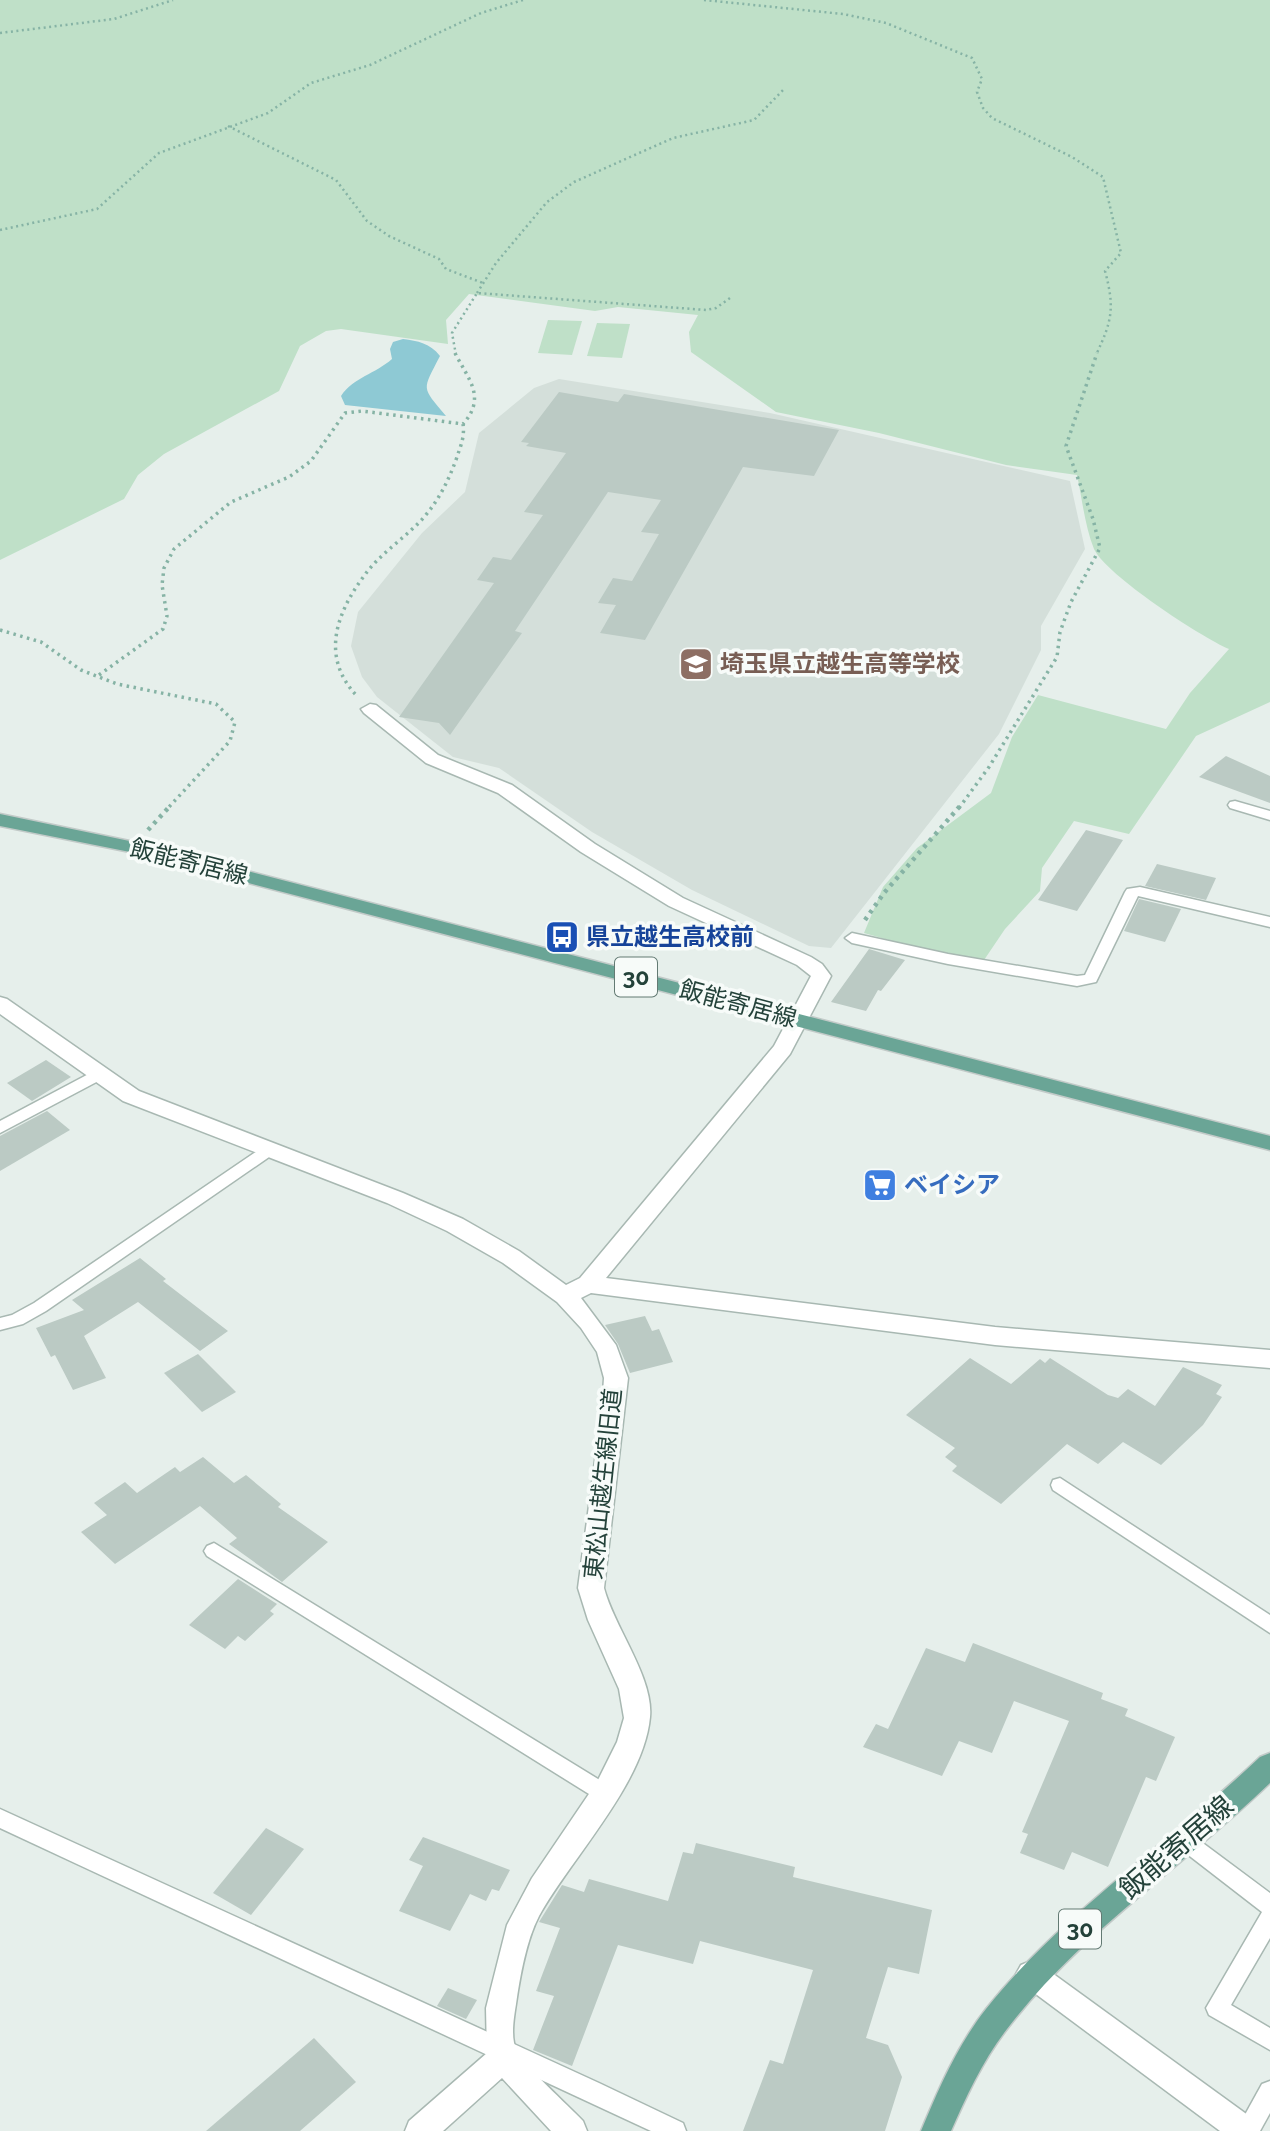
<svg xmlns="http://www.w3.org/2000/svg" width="1270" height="2131" font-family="Raleway,'Noto Sans JP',sans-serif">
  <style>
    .built { fill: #d4dfda }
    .green { fill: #bfe0c8 }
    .water { fill: #8ec9d4 }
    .building { fill: #bbcac4 }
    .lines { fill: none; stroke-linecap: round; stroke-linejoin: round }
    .lane-casing { stroke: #a8b8b2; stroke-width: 3 }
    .street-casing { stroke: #a8b8b2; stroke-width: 3 }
    .primary-casing { stroke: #c2cac8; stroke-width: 3 }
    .path-far2 { stroke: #86b3a5; stroke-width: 2.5; stroke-dasharray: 2 3.5; stroke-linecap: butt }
    .path-far1 { stroke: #86b3a5; stroke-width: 3.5; stroke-dasharray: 2.5 4.5; stroke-linecap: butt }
    .path { stroke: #86b3a5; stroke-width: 4.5; stroke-dasharray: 3.5 5; stroke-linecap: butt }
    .lane { fill: #fff; fill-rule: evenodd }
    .street { fill: #fff; fill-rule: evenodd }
    .primary { fill: #6aa596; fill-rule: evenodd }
    .labels { text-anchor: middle; stroke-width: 7; stroke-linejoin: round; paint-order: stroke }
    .shield { fill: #f7fbf9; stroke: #637a73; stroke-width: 2 }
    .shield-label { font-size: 23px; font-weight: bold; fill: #24423a }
    .education-label { font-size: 24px; font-weight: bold; fill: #785e54; stroke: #f7fbf9; text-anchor: start }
    .street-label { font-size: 24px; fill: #24423a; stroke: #f7fbf9 }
    .transit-label { font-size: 24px; font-weight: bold; fill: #164399; stroke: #f7fbf9; text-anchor: start }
    .shop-label { font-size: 24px; font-weight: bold; fill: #366cbe; stroke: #f7fbf9; text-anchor: start }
    .near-street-label { font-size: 28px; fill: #24423a; stroke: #f7fbf9 }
  </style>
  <rect width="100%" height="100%" fill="#e6efeb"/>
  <!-- built -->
  <polygon class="built" points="559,379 770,413 1070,481 1085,549 1041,626 1041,650 999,734 831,948 809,946 692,890 592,832 499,768 453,757 377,697 362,677 351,646 358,612 422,533 465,492 479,433 534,388"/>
  <!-- green -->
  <g class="green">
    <path d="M0,0H1270V702L1196,736L1129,834L1074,821L1042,868L1040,891L1005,929L980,966L864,933L883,887L917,848L991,793L1012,737L1038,695L1166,729L1190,693L1229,649C1201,637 1106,575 1094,549C1085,527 1082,498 1077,475L1006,465L879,433L776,412L691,352L689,332L698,315L618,307L595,311L469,294L446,320L448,344L341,329L326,331L300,346L279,391L164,454L138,475L124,499L0,560Z"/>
    <polygon points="548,320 582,321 572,355 538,353"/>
    <polygon points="597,323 630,324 622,358 587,356"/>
  </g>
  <!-- water -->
  <path class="water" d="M403,339C418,341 430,343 440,356C422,391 421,386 446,416L345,405L341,396C354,377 375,374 392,359L390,349L393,342Z"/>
  <!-- building -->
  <g class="building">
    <polygon points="559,392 618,402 624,394 839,430 814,476 743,467 645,640 600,633 616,605 598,603 613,578 632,581 659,534 641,532 661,500 608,492 515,631 522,633 450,735 439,723 399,717 494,583 477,580 493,557 511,560 543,515 524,512 566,453 526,446 529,443 521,442"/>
    <polygon points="1226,756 1270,776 1270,803 1199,777"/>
    <polygon points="1086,830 1123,840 1077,911 1038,900"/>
    <polygon points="1157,864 1216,878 1206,900 1145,886"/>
    <polygon points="1139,899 1181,909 1165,942 1124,931"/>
    <polygon points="869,949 905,960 881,991 878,990 866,1011 831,1002"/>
    <polygon points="46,1060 71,1077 32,1101 7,1083"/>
    <polygon points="47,1111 70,1130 0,1171 0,1136"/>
    <polygon points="140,1258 166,1279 163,1281 228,1331 200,1351 138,1302 84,1336 106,1378 73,1390 55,1355 51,1357 36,1328 84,1310 72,1300"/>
    <polygon points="645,1316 652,1331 659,1329 673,1362 630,1373 618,1344 605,1325"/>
    <polygon points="198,1354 236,1392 202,1412 164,1373"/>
    <polygon points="970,1358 1011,1384 1040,1359 1045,1363 1050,1358 1108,1395 1118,1398 1128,1389 1155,1406 1183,1367 1222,1385 1216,1394 1222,1397 1203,1425 1161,1465 1123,1442 1098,1464 1067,1444 1001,1504 952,1471 957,1466 945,1457 955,1448 906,1415"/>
    <polygon points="203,1457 234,1483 246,1475 281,1504 278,1507 328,1542 282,1582 229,1544 237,1538 200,1506 115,1564 81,1532 107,1515 94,1503 125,1482 137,1493 175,1467 180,1472"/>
    <polygon points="238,1579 277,1604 270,1611 274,1614 245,1641 238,1636 225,1649 189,1625"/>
    <polygon points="973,1643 1103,1693 1101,1699 1128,1709 1125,1716 1175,1737 1156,1781 1146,1777 1108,1867 1072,1852 1064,1870 1020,1853 1028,1834 1022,1832 1069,1721 1014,1701 992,1753 959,1741 942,1776 863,1747 876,1724 888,1729 926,1648 965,1662"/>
    <polygon points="266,1828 304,1849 251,1915 213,1893"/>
    <polygon points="423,1837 510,1870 499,1891 492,1889 486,1901 470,1894 450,1931 399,1911 423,1866 409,1860"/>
    <polygon points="696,1843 795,1867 793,1877 932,1910 919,1974 888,1967 866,2038 888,2045 902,2077 885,2131 743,2131 770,2060 783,2064 813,1970 700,1941 693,1964 618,1945 572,2066 533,2050 554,1996 536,1991 560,1928 539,1922 562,1885 584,1892 589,1879 668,1901 683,1852 693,1854"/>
    <polygon points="448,1988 477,2000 466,2019 437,2006"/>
    <polygon points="314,2038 356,2082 300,2131 206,2131"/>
  </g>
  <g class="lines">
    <!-- lane casing -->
    <g class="lane-casing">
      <g id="lane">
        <polygon points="1235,801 1270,811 1270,820 1230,808 1228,805 1230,802"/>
        <polygon points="1140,887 1270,917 1270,927 1138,896 1096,982 1077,986 948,964 852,943 845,938 852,933 948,954 1077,976 1085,975 1125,892 1127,889"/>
        <polygon points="98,1069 106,1074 104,1078 0,1133 0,1121"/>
        <polygon points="266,1145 272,1147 274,1151 272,1155 46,1311 23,1324 0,1330 0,1318 12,1315 34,1303"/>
        <polygon points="1060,1478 1270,1615 1270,1633 1053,1490 1051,1485 1053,1480"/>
        <polygon points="214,1543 611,1787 614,1793 611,1799 604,1802 597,1799 207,1556 204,1551 207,1546"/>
        <polygon points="0,1809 599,2083 683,2123 686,2131 651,2131 77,1864 0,1828"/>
        <polygon points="1185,1832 1192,1835 1270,1893 1270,1938 1231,2005 1270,2028 1270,2050 1209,2015 1206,2008 1262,1912 1178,1847 1174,1841 1178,1835"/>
        <polygon points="1270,2081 1270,2113 1260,2131 1236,2131 1262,2084"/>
      </g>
    </g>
    <!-- street casing -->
    <g class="street-casing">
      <g id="street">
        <path d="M370,704L376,705L438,755L512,785L595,844L683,898L811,957L822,964L831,976L790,1054L606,1278L995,1327L1270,1350V1368L995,1345L591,1293L581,1298L616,1345L628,1378L604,1588C614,1627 654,1678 650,1717C644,1784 571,1858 539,1916C526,1941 520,1976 516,2004C514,2017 510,2039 517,2051C526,2068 567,2104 583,2121L587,2131H551L502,2078L443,2131H405L409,2121L487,2053L486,2008L507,1925L532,1878L597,1782L617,1742L624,1718L619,1689L588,1620L578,1588L602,1408L604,1378L597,1352L581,1328L557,1302L503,1263L447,1231L387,1203L123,1101L0,1014V997L7,999L139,1091L403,1193L463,1219L519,1251L566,1285L580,1278L774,1046L811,976L797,965L669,906L581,852L498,793L426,763L364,713L361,709Z"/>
        <polygon points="1031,1961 1041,1965 1256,2121 1260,2131 1220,2131 1021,1983 1016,1974 1021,1965"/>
      </g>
    </g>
    <!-- primary casing -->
    <g class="primary-casing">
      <g id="primary">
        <polygon points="0,814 139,843 1270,1136 1270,1150 130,852 0,826"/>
        <path d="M1270,1753V1783C1184,1866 1080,1933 1007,2029C983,2060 967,2095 951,2131H921C939,2088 957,2046 986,2009C1063,1912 1171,1842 1260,1757Z"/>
      </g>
    </g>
    <!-- path-far2 -->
    <g class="path-far2">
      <path d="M704,0L843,14L886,23L972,58L982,79L977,92L983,108L992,118L1072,157L1103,177L1121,253L1105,271C1115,308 1112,321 1096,355"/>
      <polyline points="0,33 114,19 173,0"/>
      <polyline points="228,126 336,180 367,221 389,236 439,259 446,269 483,283"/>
      <polyline points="0,230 97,209 159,153 268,113 311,83 370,65 481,13 523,0"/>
      <polyline points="477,293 496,263 547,202 574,182 673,138 754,120 785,88"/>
      <polyline points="456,355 452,333 477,293 706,310 716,308 730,298"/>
    </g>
    <!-- path-far1 -->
    <g class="path-far1">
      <path d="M455,353C468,379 487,397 463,424"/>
      <polyline points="0,630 41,642 81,670 117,684 216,704 235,722 230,741 168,808"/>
      <path d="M99,675L163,629L167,616L162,585L164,568L174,549L231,502L289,477L311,461L345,413L362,411L463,424C465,438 460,447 456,460C448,481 440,498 425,516C407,537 380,553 364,576C335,615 321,658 357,696"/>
      <polyline points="959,808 989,767 1057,657 1060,632 1071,602 1100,548 1093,519 1066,446 1097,353"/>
    </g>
    <!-- path -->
    <g class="path">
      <polyline points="148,830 170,806"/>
      <polyline points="865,920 884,893 960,806"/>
    </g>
    <!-- lane -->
    <use href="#lane" class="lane"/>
    <!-- street -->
    <use href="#street" class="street"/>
    <!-- primary -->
    <use href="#primary" class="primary"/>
  </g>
  <!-- icons -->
  <defs>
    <g id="school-square" transform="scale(1.75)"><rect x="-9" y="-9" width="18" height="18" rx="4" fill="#8d6e63" stroke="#f7fbf9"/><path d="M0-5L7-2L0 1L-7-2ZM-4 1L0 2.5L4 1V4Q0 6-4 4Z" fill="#fff"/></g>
    <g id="bus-square" transform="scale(1.75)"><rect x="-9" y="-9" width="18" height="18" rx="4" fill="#1a4fb4" stroke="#f7fbf9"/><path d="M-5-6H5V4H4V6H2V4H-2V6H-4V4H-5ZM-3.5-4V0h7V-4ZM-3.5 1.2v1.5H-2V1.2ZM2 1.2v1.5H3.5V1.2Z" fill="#fff"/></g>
    <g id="supermarket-square" transform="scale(1.75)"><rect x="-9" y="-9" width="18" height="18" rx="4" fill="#3f7fe0" stroke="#f7fbf9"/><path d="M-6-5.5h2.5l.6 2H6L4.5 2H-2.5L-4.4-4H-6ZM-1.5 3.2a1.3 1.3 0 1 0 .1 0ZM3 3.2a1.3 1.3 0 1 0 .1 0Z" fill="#fff"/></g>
  </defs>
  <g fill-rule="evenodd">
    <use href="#school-square" x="696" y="664"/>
    <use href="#bus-square" x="562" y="937"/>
    <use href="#supermarket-square" x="880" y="1185"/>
  </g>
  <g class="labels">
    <!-- shield labels -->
    <g class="shield">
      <rect x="615" y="957.5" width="42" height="39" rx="5"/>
      <rect x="1059" y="1909.5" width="42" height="39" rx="5"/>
    </g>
    <g class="shield-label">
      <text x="636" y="985">30</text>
      <text x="1080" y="1937">30</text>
    </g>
    <!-- education labels -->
    <g class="education-label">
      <text x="720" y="672">埼玉県立越生高等学校</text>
    </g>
    <!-- street labels -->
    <g class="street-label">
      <text transform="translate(189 862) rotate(14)" y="8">飯能寄居線</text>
      <text transform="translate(738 1004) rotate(15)" y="8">飯能寄居線</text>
      <text transform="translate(603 1484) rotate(-84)" y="8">東松山越生線旧道</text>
    </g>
    <!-- transit labels -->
    <g class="transit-label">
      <text x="586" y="945">県立越生高校前</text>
    </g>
    <!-- shop labels -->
    <g class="shop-label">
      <text x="904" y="1193">ベイシア</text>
    </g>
    <!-- near-street labels -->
    <g class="near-street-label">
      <text transform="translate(1176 1847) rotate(-41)" y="10">飯能寄居線</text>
    </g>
  </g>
</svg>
